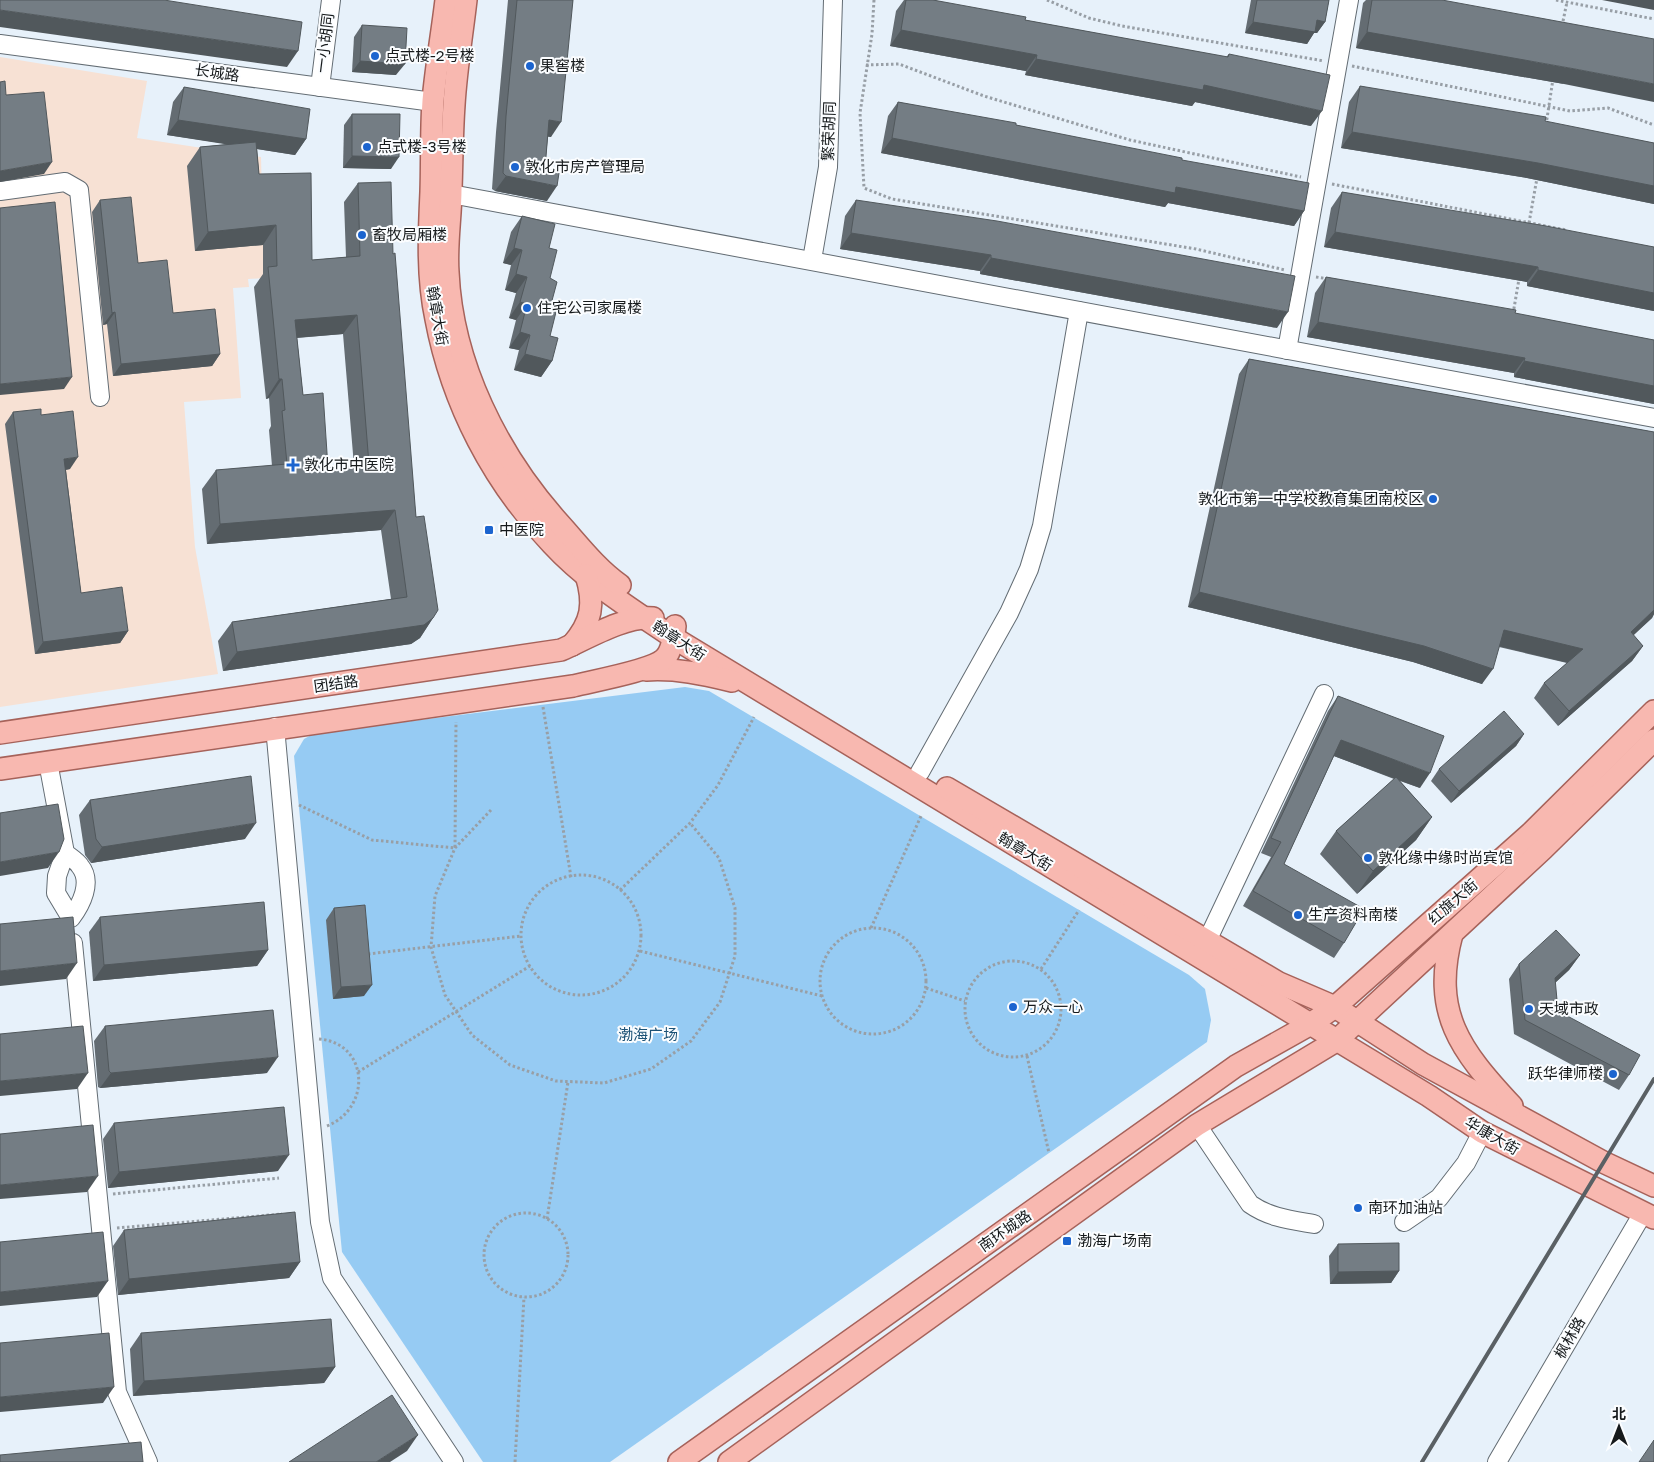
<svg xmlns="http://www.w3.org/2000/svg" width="1654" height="1462" font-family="'Golos Text','Noto Sans SC',sans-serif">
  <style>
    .industrial { fill: #f7e1d4 }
    .green { fill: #96cbf3 }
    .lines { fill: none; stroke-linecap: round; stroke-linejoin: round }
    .minor-casing { stroke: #636c73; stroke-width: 20 }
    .major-casing { stroke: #a6625a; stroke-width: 24 }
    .path { stroke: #989fa6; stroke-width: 3; stroke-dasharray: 2.5 2.5; stroke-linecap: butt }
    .minor { stroke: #fff; stroke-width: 18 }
    .major { stroke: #f8b8b0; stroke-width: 21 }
    .rail { stroke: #5a6064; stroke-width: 4 }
    .wall { fill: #646c72; fill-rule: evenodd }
    .shaded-wall { fill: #51585c }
    .building { fill: #747d84; stroke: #51585c; fill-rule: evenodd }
    .poi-dot { fill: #1b64cf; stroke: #fbfdff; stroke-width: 2 }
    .labels { text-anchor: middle; stroke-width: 4; stroke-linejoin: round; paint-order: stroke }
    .street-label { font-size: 15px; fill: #161a1c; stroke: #fbfdff }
    .poi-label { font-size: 15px; fill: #161a1c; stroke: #fbfdff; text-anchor: start }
    .park-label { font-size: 15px; fill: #1c5276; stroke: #fbfdff }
  </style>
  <rect width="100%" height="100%" fill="#e7f1fa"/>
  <!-- industrial -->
  <polygon class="industrial" points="0,57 147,81 137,138 261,157 264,278 248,279 249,287 233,288 241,398 184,402 195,547 218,674 0,707"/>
  <!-- green -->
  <polygon class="green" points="685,687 709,691 1189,975 1205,989 1211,1020 1207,1042 610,1462 483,1462 342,1252 294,756 304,739 315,733"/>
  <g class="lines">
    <!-- minor casing -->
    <g class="minor-casing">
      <g id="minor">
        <polyline points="0,44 433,102"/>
        <polyline points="320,87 331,0"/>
        <polyline points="0,191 65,182 79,190 100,397"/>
        <polyline points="451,194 1654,418"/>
        <polyline points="812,260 828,167 833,0"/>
        <polyline points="1287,350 1349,0"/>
        <polyline points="275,727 320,1222 332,1278 454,1462"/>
        <path d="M48,762L65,853L57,876L56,893L71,918C81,905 93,882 80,866C77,861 70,857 65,853"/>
        <polyline points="920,772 1009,613 1029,569 1042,526 1079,311"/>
        <polyline points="1207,941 1324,694"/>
        <polyline points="73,943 117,1392 148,1462"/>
        <path d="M1197,1125L1250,1204C1270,1218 1291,1220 1314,1224"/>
        <polyline points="1404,1222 1439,1198 1466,1163 1482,1132"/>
        <polyline points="1497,1462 1643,1213"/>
      </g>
    </g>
    <!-- major casing -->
    <g class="major-casing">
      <g id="major">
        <path d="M446,0C442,34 436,67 433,101C431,131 432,162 431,192C429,234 427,277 436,319C452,404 493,482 552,544C587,582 633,610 674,638L1429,1096L1482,1132L1654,1218"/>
        <path d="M466,0C462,35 456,70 454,105C452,133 452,161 451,189C451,216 446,244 448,272C452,364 498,455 559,523C578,544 596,568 620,585"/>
        <path d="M572,645C592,622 595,604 586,575"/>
        <path d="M646,670C676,668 703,674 732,681"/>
        <path d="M0,733L561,650C586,639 626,615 653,618"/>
        <path d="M0,769L573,686C592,681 651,671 664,659C672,652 674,636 675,626"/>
        <polyline points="947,788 1279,983 1335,1007 1423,1064 1603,1162 1654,1186"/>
        <path d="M1452,934C1431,1013 1460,1050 1512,1106"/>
        <polyline points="679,1462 1236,1066 1309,1025 1335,1007 1531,833 1654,711"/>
        <polyline points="729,1462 1197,1125 1336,1041 1543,849 1654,740"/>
      </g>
    </g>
    <!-- path -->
    <g class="path">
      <polyline points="874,0 872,34 860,113 864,188 892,199 1196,249 1285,270"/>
      <polyline points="1047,0 1089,18 1122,26 1324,61"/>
      <polyline points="1556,0 1654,19"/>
      <polyline points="1562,26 1567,2"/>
      <polyline points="866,65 899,64 984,96 1130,140 1301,177"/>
      <polyline points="1352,66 1570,111 1608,108 1654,125"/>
      <polyline points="1546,125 1553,79"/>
      <polyline points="1332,184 1566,230"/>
      <polyline points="1529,223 1537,178"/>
      <polyline points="1316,277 1329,279"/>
      <polyline points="1513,314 1519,279"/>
      <polyline points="543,707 571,877"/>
      <polyline points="299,805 372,840 455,848 456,722"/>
      <polyline points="491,810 455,848 435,896 431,947 445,995 472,1035 510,1065 556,1081 604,1083 651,1069 691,1041 720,1002 735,956 735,908 719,858 690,823"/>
      <circle cx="581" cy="935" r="60"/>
      <polyline points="620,890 690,823 718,785 754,717"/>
      <polyline points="871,928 921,816"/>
      <circle cx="873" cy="981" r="53"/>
      <polyline points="640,951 822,996"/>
      <polyline points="368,954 521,936"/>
      <circle cx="1013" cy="1009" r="48"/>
      <polyline points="1041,969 1079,910"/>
      <polyline points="926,988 965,1001"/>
      <path d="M319,1039C369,1043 372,1108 327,1126"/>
      <polyline points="1027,1056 1049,1153"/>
      <polyline points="358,1072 530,966"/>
      <polyline points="113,1194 279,1178"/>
      <circle cx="526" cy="1255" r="42"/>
      <polyline points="547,1219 568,1082"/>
      <polyline points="117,1228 282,1214"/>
      <polyline points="515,1462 524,1297"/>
    </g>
    <!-- minor -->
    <use href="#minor" class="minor"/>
    <!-- major -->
    <use href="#major" class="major"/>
    <!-- rail -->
    <polyline class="rail" points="1422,1462 1654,1079"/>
  </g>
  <!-- wall -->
  <g class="wall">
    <polygon points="508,0 573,0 551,137 548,136 545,168 547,201 495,191 492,189 496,132"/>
    <polygon points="904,0 933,0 1025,20 1226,57 1229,54 1311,126 1195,102 1192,106 1025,75 1026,71 890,46 896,11"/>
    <polygon points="1251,0 1329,0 1325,22 1317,33 1314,33 1307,44 1245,33"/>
    <polygon points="1366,0 1442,0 1564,84 1356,48 1363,3"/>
    <polygon points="362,25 396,75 352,72 354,37"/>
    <polygon points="1360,86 1654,143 1654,204 1527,178 1341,148 1349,102"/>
    <path d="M184,87L306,139L295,155L257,149L259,174L312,260L346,257L344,202L358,183L393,254L416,517L433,618L420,638L411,644L223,671L218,641L232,622L391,599L381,530L207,544L202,489L216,470L272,466L269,430L271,426L269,398L266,399L254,287L263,274V245L195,251L187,166L200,147L228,144L167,135L173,102ZM343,334L354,466L328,468L303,395L297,338Z"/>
    <polygon points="898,102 1016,125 1182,160 1304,211 1294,226 1168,203 1165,207 881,153 888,116"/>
    <polygon points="352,114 391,169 343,168 344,125"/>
    <polygon points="1342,192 1654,247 1654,311 1527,286 1527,282 1324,247 1331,208"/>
    <polygon points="100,200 138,263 173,313 220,354 212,366 113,376 107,324 103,325 92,212"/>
    <polygon points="856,200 1277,328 980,274 980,271 840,249 845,216"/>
    <polygon points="522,216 549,248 550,336 552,361 541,377 514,370 519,350 509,348 516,320 509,318 516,293 505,290 511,265 503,263 511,232"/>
    <polygon points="1326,277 1654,340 1654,404 1514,377 1514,373 1307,337 1315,293"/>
    <polygon points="1249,359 1654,432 1654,614 1652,618 1633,635 1643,646 1632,661 1558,726 1534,698 1544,683 1567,663 1499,647 1482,684 1413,662 1188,607 1239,374"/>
    <polygon points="13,412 41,415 70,469 66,470 81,593 128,631 120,643 35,654 5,424"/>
    <polygon points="1338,696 1420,788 1400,781 1432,817 1416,840 1357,894 1320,854 1336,831 1394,779 1334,756 1284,864 1344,943 1334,958 1243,906 1271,857 1261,853 1328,711"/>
    <polygon points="1524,734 1516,746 1451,803 1431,781 1439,769"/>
    <polygon points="90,800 245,839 91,863 85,855 79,815"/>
    <polygon points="334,908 364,996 333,999 326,920"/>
    <polygon points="100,917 268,950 257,966 93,981 89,932"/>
    <polygon points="1580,955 1569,970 1555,983 1558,1011 1629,1075 1619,1090 1514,1034 1509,979 1519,964"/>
    <polygon points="105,1026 267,1073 100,1088 98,1087 94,1041"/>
    <polygon points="114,1123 278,1171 108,1188 103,1139"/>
    <polygon points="124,1230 300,1262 289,1278 118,1295 113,1246"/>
    <polygon points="1338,1244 1399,1271 1391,1283 1330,1284 1329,1256"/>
    <polygon points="141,1333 335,1367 324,1383 133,1396 130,1349"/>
  </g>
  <!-- shaded-wall -->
  <g class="shaded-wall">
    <polygon points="1602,0 1654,0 1654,10"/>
    <polygon points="0,10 298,51 287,67 0,27"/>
    <polygon points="1317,20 1325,22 1317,33 1314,33 1307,44 1245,33 1253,22"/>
    <polygon points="901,30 1037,55 1026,71 890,46"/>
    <polygon points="1367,32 1575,69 1654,84 1654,102 1564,84 1356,48"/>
    <polygon points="1036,59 1204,85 1322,111 1311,126 1195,102 1192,106 1025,75"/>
    <polygon points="360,61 405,64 396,75 352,72"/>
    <polygon points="178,120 306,139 295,155 167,135"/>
    <polygon points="549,120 561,122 551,137 538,136"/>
    <polygon points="1352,132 1538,163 1654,186 1654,204 1527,178 1341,148"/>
    <polygon points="892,138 1176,187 1304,211 1294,226 1168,203 1165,207 881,153"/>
    <polygon points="352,156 399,157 391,169 343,168"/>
    <polygon points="52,162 44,174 0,182 0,171"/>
    <polygon points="506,176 557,186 547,201 495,191"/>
    <polygon points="276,225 263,245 195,251 208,232"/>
    <polygon points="1335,232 1538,267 1527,282 1324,247"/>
    <polygon points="851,233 991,255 980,271 840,249"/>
    <polygon points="514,248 522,250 511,265 503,263"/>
    <polygon points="991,258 1288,312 1277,328 980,274"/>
    <polygon points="1538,270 1654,293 1654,311 1527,286"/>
    <polygon points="516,274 527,277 516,293 505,290"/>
    <polygon points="520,302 527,304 516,320 509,318"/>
    <polygon points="115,312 107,324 103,325 112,313"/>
    <polygon points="357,315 343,334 281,339 295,320"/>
    <polygon points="1318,322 1525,358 1514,373 1307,337"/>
    <polygon points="520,332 530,335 519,350 509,348"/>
    <polygon points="220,354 212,366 113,376 121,364"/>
    <polygon points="525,354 552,361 541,377 514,370"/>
    <polygon points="1524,361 1654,386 1654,404 1514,377"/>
    <polygon points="72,377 64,389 0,395 0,384"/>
    <polygon points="279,379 282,379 269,398 266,399"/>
    <polygon points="78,457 70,469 56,471 64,459"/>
    <polygon points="395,510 381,530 207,544 220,524"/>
    <polygon points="1199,592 1424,646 1493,669 1482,684 1413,662 1188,607"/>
    <polygon points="1654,610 1654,614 1652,618 1620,648 1631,632"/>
    <polygon points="433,618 420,638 411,644 223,671 237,652"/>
    <polygon points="1504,630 1583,649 1573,664 1494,645"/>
    <polygon points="128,631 120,643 35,654 43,642"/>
    <polygon points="1643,646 1632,661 1558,726 1569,711"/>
    <polygon points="1524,734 1516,746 1451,803 1459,791"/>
    <polygon points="1341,740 1430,773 1420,788 1331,755"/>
    <polygon points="1432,817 1416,840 1357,894 1373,871"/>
    <polygon points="256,823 245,839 91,863 102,847"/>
    <polygon points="59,852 48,868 0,876 0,862"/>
    <polygon points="268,950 257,966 93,981 104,965"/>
    <polygon points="1580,955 1569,970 1544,993 1555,978"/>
    <polygon points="77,963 66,979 0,986 0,971"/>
    <polygon points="372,985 364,996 333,999 341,987"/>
    <polygon points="278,1057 267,1073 100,1088 111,1073"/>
    <polygon points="88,1073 77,1089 0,1096 0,1081"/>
    <polygon points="289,1155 278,1171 108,1188 119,1172"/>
    <polygon points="98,1176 87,1192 0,1199 0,1185"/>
    <polygon points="300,1262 289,1278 118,1295 129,1279"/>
    <polygon points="1399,1271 1391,1283 1330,1284 1338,1272"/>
    <polygon points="108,1281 97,1297 0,1306 0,1292"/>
    <polygon points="335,1367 324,1383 133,1396 144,1381"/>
    <polygon points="114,1387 103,1403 0,1412 0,1397"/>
    <polygon points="418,1435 407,1451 390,1462 376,1462"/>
  </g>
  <!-- building -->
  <g class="building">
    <polygon points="0,0 164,0 302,22 298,51 0,10"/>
    <polygon points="517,0 573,0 561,122 549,120 545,168 559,173 557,186 506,176 503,173 506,116"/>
    <polygon points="906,0 933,0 1026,17 1025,20 1228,57 1229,54 1330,75 1322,111 1204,85 1203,90 1036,59 1037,55 901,30"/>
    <polygon points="1257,0 1329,0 1325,22 1317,20 1315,32 1253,22"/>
    <polygon points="1372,0 1442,0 1654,39 1654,84 1575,69 1367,32"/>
    <polygon points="362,25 407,28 405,64 360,61"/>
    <polygon points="5,81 6,95 44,92 52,162 0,171 0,82"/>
    <polygon points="1360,86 1546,117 1545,121 1654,143 1654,186 1538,163 1352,132"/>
    <polygon points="184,87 310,109 306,139 178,120"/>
    <polygon points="898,102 1016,123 1016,125 1182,158 1182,160 1309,183 1304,211 1176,187 1175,193 892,138"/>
    <polygon points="352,114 400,114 399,157 352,156"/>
    <path d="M256,142L259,174L311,173L312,260L360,256L358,183L391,182L393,254L395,253L416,517L424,516L438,610L433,618L424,625L237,652L232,622L407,597L395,510L220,524L216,470L287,464L282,411L285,410L282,379H279L268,267L277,266L276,225L208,232L200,147ZM357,315L369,464L328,468L323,393L303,395L295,320Z"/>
    <polygon points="1342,192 1546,226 1654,247 1654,293 1538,270 1538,267 1335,232"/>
    <polygon points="131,197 138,263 167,260 173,313 215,309 220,354 121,364 115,312 112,313 100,200"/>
    <polygon points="856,200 997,221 1295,276 1288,312 991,258 991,255 851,233"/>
    <polygon points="55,202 72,377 0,384 0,208"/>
    <polygon points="522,216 555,224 549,248 557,250 550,278 557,282 550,308 557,308 550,336 558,338 552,361 525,354 530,335 520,332 527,304 520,302 527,277 516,274 522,250 514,248"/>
    <polygon points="1326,277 1516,310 1515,313 1654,340 1654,386 1524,361 1525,358 1318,322"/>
    <polygon points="1249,359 1654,432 1654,610 1631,632 1643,646 1569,711 1544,683 1583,649 1504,630 1493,669 1424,646 1199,592"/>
    <polygon points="41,409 41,415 73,411 78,457 64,459 81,593 122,587 128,631 43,642 13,412"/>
    <polygon points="1338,696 1444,736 1430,773 1341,740 1284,864 1364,909 1344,943 1253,891 1281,842 1271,838"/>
    <polygon points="1504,711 1524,734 1459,791 1439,769"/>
    <polygon points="251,776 256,823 102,847 96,839 90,800"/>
    <polygon points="1396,777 1432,817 1373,871 1336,831"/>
    <polygon points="58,804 64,839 59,852 0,862 0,813"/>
    <polygon points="264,902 268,950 104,965 100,917"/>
    <polygon points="365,905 372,985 341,987 334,908"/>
    <polygon points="73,917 77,963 0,971 0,924"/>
    <polygon points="1556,930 1580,955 1555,978 1558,1011 1640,1055 1629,1075 1525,1020 1519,964"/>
    <polygon points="273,1010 278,1057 111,1073 109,1071 105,1026"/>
    <polygon points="83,1026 88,1073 0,1081 0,1034"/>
    <polygon points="284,1107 289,1155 119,1172 114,1123"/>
    <polygon points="93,1125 98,1176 0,1185 0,1134"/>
    <polygon points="295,1212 300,1262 129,1279 124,1230"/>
    <polygon points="103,1232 108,1281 0,1292 0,1242"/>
    <polygon points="1399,1243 1399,1271 1338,1272 1338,1244"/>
    <polygon points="331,1319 335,1367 144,1381 141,1333"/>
    <polygon points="109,1333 114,1387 0,1397 0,1343"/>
    <polygon points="392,1395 418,1435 376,1462 289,1462"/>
    <polygon points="1654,1440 1654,1462 1639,1462"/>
    <polygon points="141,1442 143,1462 0,1462 0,1455"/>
  </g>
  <!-- markers -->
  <g class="poi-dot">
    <circle cx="375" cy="56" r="5"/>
    <circle cx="530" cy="66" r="5"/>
    <circle cx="367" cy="147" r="5"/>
    <circle cx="515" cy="167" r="5"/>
    <circle cx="362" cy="235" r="5"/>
    <circle cx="527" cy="308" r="5"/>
    <path d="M290.5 457.5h5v5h5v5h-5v5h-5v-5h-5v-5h5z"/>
    <circle cx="1433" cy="499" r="5"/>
    <rect x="484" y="525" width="10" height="10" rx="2.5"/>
    <circle cx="1368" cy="858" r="5"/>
    <circle cx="1298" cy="915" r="5"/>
    <circle cx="1013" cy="1007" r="5"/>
    <circle cx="1529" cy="1009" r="5"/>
    <circle cx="1613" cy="1074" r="5"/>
    <circle cx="1358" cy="1208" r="5"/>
    <rect x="1062" y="1236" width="10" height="10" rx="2.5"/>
  </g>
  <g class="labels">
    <!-- street labels -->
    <g class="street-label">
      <text transform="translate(325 43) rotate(-83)" y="5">一小胡同</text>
      <text transform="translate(217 73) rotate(8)" y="5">长城路</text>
      <text transform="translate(829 131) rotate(-88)" y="5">繁荣胡同</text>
      <text transform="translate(437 316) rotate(80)" y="5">翰章大街</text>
      <text transform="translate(679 641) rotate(33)" y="5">翰章大街</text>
      <text transform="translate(336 684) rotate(-8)" y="5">团结路</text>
      <text transform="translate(1025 852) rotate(31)" y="5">翰章大街</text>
      <text transform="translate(1453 902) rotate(-41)" y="5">红旗大街</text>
      <text transform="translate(1492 1136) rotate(30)" y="5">华康大街</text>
      <text transform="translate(1005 1231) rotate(-35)" y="5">南环城路</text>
      <text transform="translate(1570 1338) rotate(-60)" y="5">枫林路</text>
    </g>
    <!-- poi labels -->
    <g class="poi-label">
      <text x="385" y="61">点式楼-2号楼</text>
      <text x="540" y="71">果窖楼</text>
      <text x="377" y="152">点式楼-3号楼</text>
      <text x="525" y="172">敦化市房产管理局</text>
      <text x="372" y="240">畜牧局厢楼</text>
      <text x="537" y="313">住宅公司家属楼</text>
      <text x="304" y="470">敦化市中医院</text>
      <text x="1423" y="504" text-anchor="end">敦化市第一中学校教育集团南校区</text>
      <text x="499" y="535">中医院</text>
      <text x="1378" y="863">敦化缘中缘时尚宾馆</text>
      <text x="1308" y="920">生产资料南楼</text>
      <text x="1023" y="1012">万众一心</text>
      <text x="1539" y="1014">天域市政</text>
      <text x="1603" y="1079" text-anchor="end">跃华律师楼</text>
      <text x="1368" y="1213">南环加油站</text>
      <text x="1077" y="1246">渤海广场南</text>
    </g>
    <!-- park labels -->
    <g class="park-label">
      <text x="648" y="1040">渤海广场</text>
    </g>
  </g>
  <!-- north arrow -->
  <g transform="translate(1619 1427)" stroke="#fbfdff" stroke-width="4" paint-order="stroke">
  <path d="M0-4L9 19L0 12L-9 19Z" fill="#161a1c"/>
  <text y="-8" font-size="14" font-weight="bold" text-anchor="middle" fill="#161a1c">北</text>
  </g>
</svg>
